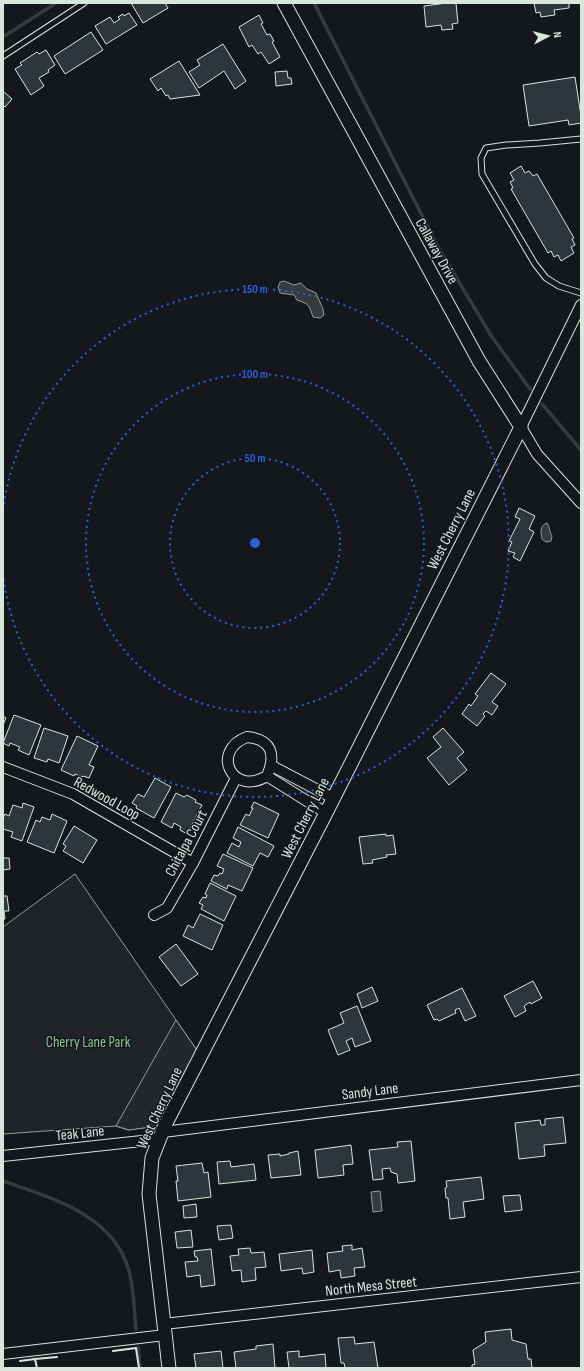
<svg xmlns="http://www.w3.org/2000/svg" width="584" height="1371" font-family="'Sofia Sans Condensed',sans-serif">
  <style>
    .green { fill: #202428; stroke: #939e99 }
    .parking { fill: #24282b; stroke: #939e99 }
    .water { fill: #363b3e; stroke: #939e99 }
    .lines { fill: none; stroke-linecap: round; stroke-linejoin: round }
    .stream { stroke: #363b3e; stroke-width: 3.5 }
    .building { fill: #2c363c; stroke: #d8e6dc }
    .service-casing { stroke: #d8e6dc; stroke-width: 7 }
    .minor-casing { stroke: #d8e6dc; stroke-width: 12 }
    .tertiary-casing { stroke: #d8e6dc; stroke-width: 15 }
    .service { stroke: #14181c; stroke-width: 5 }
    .minor { stroke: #14181c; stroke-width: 10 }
    .tertiary { stroke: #14181c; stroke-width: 13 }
    .wall { stroke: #d8e6dc; stroke-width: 2 }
    .ring { fill: none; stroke: #305dd8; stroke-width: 2; stroke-dasharray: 2 4 }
    .labels { text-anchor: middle; stroke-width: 3; stroke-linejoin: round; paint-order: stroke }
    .street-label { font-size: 15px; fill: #d8e6dc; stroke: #14181c }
    .park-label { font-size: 15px; fill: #8ac095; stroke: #14181c }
    .centre { fill: #305dd8; stroke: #14181c; stroke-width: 2 }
    .ring-label { font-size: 12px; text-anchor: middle; font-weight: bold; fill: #305dd8; stroke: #14181c; stroke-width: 3; stroke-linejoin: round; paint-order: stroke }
  </style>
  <rect width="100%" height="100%" fill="#14181c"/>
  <!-- green -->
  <polygon class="green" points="75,874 201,1056 165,1125 128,1130 116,1126 3,1134 3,927"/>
  <!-- parking -->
  <polygon class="parking" points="176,1020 201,1056 165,1125 129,1130 116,1126"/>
  <!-- water -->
  <g class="water">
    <path d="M284,281L294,285L301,283L307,289L316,293L323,309L324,315L320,318L313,317C309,305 309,304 297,300L294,295L280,293L278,287L280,282Z"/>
    <path d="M547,523C550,527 549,532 552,536L551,541L546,542L542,539C541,533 539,526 547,523Z"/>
    <polygon points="380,1191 382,1211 373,1212 371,1192"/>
  </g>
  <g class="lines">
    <!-- stream -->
    <g class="stream">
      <polyline points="314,3 438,247 492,337 530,389"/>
      <polyline points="3,37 56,3"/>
      <polyline points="542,404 581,450"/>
      <path d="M3,1181C52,1198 114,1215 129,1271C134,1289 134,1310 136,1329"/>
      <polyline points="138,1347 140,1368"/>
    </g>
  </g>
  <!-- building -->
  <g class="building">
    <polygon points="131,3 165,3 168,8 143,23"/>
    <polygon points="447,3 456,3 458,23 452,24 453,29 442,30 441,25 426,27 424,6"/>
    <polygon points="534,3 569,3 569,8 554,10 555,15 541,17 540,12 536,13"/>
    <polygon points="129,13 137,25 106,44 95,26 110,17 114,23 120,19 118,17 123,14 124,16"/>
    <polygon points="259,15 263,23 261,24 267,35 270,34 274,41 272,42 280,57 269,64 261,52 258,54 252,45 249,47 239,27"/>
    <polygon points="91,32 103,50 65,74 54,56"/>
    <polygon points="223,44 246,81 235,89 224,71 199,88 189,72 200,65 197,60"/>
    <polygon points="46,50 55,65 48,70 49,72 39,78 44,86 31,95 15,69 22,65 20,63 37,52 39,54"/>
    <polygon points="179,61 200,95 170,99 168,95 166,96 161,88 158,91 150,79"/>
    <polygon points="287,71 288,78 291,78 292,84 276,86 275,72"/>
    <polygon points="575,77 581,116 581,123 569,125 568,120 529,126 523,85"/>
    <polygon points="3,91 12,99 5,107 3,105"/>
    <polygon points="521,166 525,173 529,171 533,176 537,174 574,238 572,239 575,245 571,247 574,253 561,261 558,255 554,257 551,251 548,253 511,189 513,188 510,182 514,180 510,173"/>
    <polygon points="519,508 535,516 529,529 534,532 520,561 513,557 515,553 508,551 512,542 509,541 520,519 515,517"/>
    <polygon points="491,673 506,684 492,702 498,706 492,715 486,711 483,714 485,716 477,726 462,714 469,704 471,706 478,696 475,694"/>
    <polygon points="14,715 41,725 29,755 18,750 20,747 10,743 9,746 3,743"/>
    <polygon points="3,716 6,718 3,725"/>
    <polygon points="44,728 68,736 59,763 48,759 47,762 34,758"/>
    <polygon points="443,728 464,752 457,758 467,770 449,785 427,758 441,747 433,737"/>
    <polygon points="77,736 98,746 89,765 94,767 89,778 83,776 82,777 75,774 74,776 61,770"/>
    <polygon points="155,778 171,787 154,818 136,808 137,806 132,803 138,794 144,797"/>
    <polygon points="176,793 184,797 187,795 196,800 195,802 202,805 187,834 180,830 181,827 174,823 172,828 161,822"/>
    <polygon points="254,802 279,814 268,838 240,825 246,814 249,816 253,808 251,808"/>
    <polygon points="23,803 34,807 22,841 11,837 13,832 3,829 3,818 5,814 9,816 13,805 22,808"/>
    <polygon points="52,814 67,821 54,853 27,842 36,820 40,822 42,817 50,820"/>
    <polygon points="74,826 97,840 83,863 63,851 66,846 63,844"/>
    <polygon points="238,827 274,846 268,857 260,853 253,866 227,853 232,843 239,847 241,842 233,838"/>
    <polygon points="386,834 386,836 393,835 396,854 386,855 387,857 372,860 373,863 363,864 359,837"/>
    <polygon points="223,854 253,868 242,891 228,885 227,889 211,881 214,875 218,876 220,873 222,874 224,869 217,866"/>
    <polygon points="3,858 9,858 10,869 3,870"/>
    <polygon points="210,883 236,896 224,921 201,909 203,905 199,903 203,897 206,898 207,895 205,894"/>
    <polygon points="3,896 7,896 9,911 4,911 5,919 3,919"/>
    <polygon points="200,914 223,925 212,950 183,936 188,925 193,928"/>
    <polygon points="176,944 198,974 181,986 159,957"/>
    <polygon points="533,981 542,998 531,1004 530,1002 524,1006 526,1011 515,1017 504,996"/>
    <polygon points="372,987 378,1001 362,1008 357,994"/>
    <polygon points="462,988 476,1016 465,1021 459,1008 455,1010 456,1013 439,1021 437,1019 434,1020 427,1005"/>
    <polygon points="357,1006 371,1041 355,1047 352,1038 346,1041 350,1050 338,1055 328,1030 344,1023 340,1013"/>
    <polygon points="563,1117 566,1143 544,1145 545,1156 519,1159 515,1123 540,1120 541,1125 545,1125 545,1119"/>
    <polygon points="411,1141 415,1181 398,1183 397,1174 391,1172 390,1168 382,1169 383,1179 373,1180 369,1150 398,1147 397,1142"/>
    <polygon points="351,1145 353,1164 343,1165 344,1175 318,1178 315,1150"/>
    <polygon points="298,1151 301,1175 271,1178 268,1155 280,1154 280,1156 289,1154 289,1153"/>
    <polygon points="230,1161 231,1167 254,1164 256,1180 219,1184 217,1162"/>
    <polygon points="202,1163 204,1173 208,1172 211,1197 178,1201 176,1181 178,1181 176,1166"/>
    <polygon points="481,1177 484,1199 463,1202 465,1217 450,1219 448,1198 446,1198 445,1188 447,1187 446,1181"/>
    <polygon points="520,1195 522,1210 505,1212 503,1196"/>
    <polygon points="196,1204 197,1217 184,1218 183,1206"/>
    <polygon points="231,1225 233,1238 219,1240 217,1226"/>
    <polygon points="191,1230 193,1247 177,1248 175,1232"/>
    <polygon points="352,1245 352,1250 362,1248 365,1267 354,1268 355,1276 341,1278 340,1270 329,1272 327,1253 343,1251 342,1246"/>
    <polygon points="250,1248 251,1253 264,1252 266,1267 255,1268 256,1280 242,1282 241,1270 232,1271 230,1256 239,1255 238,1249"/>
    <polygon points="211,1249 215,1285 201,1287 200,1275 187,1277 185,1262 198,1261 197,1257 195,1257 194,1251"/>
    <polygon points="312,1250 314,1272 303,1274 302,1268 281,1271 279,1254"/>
    <polygon points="511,1329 512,1340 526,1344 528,1359 531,1359 532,1368 472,1368 472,1365 475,1364 473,1350 486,1342 485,1332"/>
    <polygon points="354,1337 355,1344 374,1342 378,1368 345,1368 344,1363 341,1363 338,1338"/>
    <polygon points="273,1344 275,1368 236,1368 234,1352 256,1349 256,1346"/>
    <polygon points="221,1351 223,1368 196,1368 194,1354"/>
    <polygon points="299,1351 299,1357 325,1354 326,1368 289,1368 287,1352"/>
  </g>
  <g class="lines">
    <!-- service casing -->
    <g class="service-casing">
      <g id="service">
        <polyline points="3,56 84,3"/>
        <polyline points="581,139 540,143 506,145 486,148 481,158 482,174 535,264 546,278 559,286 581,293"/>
      </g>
    </g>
    <!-- minor casing -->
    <g class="minor-casing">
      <g id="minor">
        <polyline points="581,305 521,427 537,454 581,503"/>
        <path d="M247,737C272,739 276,755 267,776C232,797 210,751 247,737Z"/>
        <polyline points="272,766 333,798"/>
        <polyline points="3,767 73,794 193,863"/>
        <polyline points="267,776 326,813"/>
        <polyline points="154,915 167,908 193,863 236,778"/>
        <polyline points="163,1132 581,1080"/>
        <polyline points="3,1156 160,1139"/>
        <polyline points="164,1324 581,1277"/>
        <polyline points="3,1354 165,1335"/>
      </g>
    </g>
    <!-- tertiary casing -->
    <g class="tertiary-casing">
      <polyline id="tertiary" points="169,1368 149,1194 152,1158 165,1125 326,813 521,427 479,361 284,3"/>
    </g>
    <!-- service -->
    <use href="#service" class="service"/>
    <!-- minor -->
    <use href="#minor" class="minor"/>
    <!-- tertiary -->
    <use href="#tertiary" class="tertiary"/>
    <!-- wall -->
    <g class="wall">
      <polyline points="113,1351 136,1348 139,1368"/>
      <polyline points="35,1359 57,1357"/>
      <polyline points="20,1361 35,1359 37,1368"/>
    </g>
  </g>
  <!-- distance rings -->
  <g class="ring">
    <circle cx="255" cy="543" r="85"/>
    <circle cx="255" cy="543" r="169"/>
    <path d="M3 510A254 254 0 1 1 3 576"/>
  </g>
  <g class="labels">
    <!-- street labels -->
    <g class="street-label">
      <text transform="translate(437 251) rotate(61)" y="5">Callaway Drive</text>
      <text transform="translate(451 529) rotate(-63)" y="5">West Cherry Lane</text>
      <text transform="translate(107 798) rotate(29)" y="5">Redwood Loop</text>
      <text transform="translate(305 818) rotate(-63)" y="5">West Cherry Lane</text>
      <text transform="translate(186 843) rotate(-62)" y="5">Chitalpa Court</text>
      <text transform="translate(370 1091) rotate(-7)" y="5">Sandy Lane</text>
      <text transform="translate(159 1108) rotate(-65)" y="5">West Cherry Lane</text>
      <text transform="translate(80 1133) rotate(-6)" y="5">Teak Lane</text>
      <text transform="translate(371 1286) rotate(-6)" y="5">North Mesa Street</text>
    </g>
    <!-- park labels -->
    <g class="park-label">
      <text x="88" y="1047">Cherry Lane Park</text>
    </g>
  </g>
  <circle cx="255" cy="543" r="6" class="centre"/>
  <g class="ring-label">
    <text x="255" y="293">150 m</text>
    <text x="255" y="378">100 m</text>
    <text x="255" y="462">50 m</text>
  </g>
  <!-- border -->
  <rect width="584" height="1371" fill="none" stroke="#d8e6dc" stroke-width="8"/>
  <!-- north arrow -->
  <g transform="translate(548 36) rotate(83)" stroke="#14181c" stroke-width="3" paint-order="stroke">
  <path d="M0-3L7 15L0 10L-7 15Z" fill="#d8e6dc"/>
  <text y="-6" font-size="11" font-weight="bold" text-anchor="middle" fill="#d8e6dc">N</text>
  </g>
</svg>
